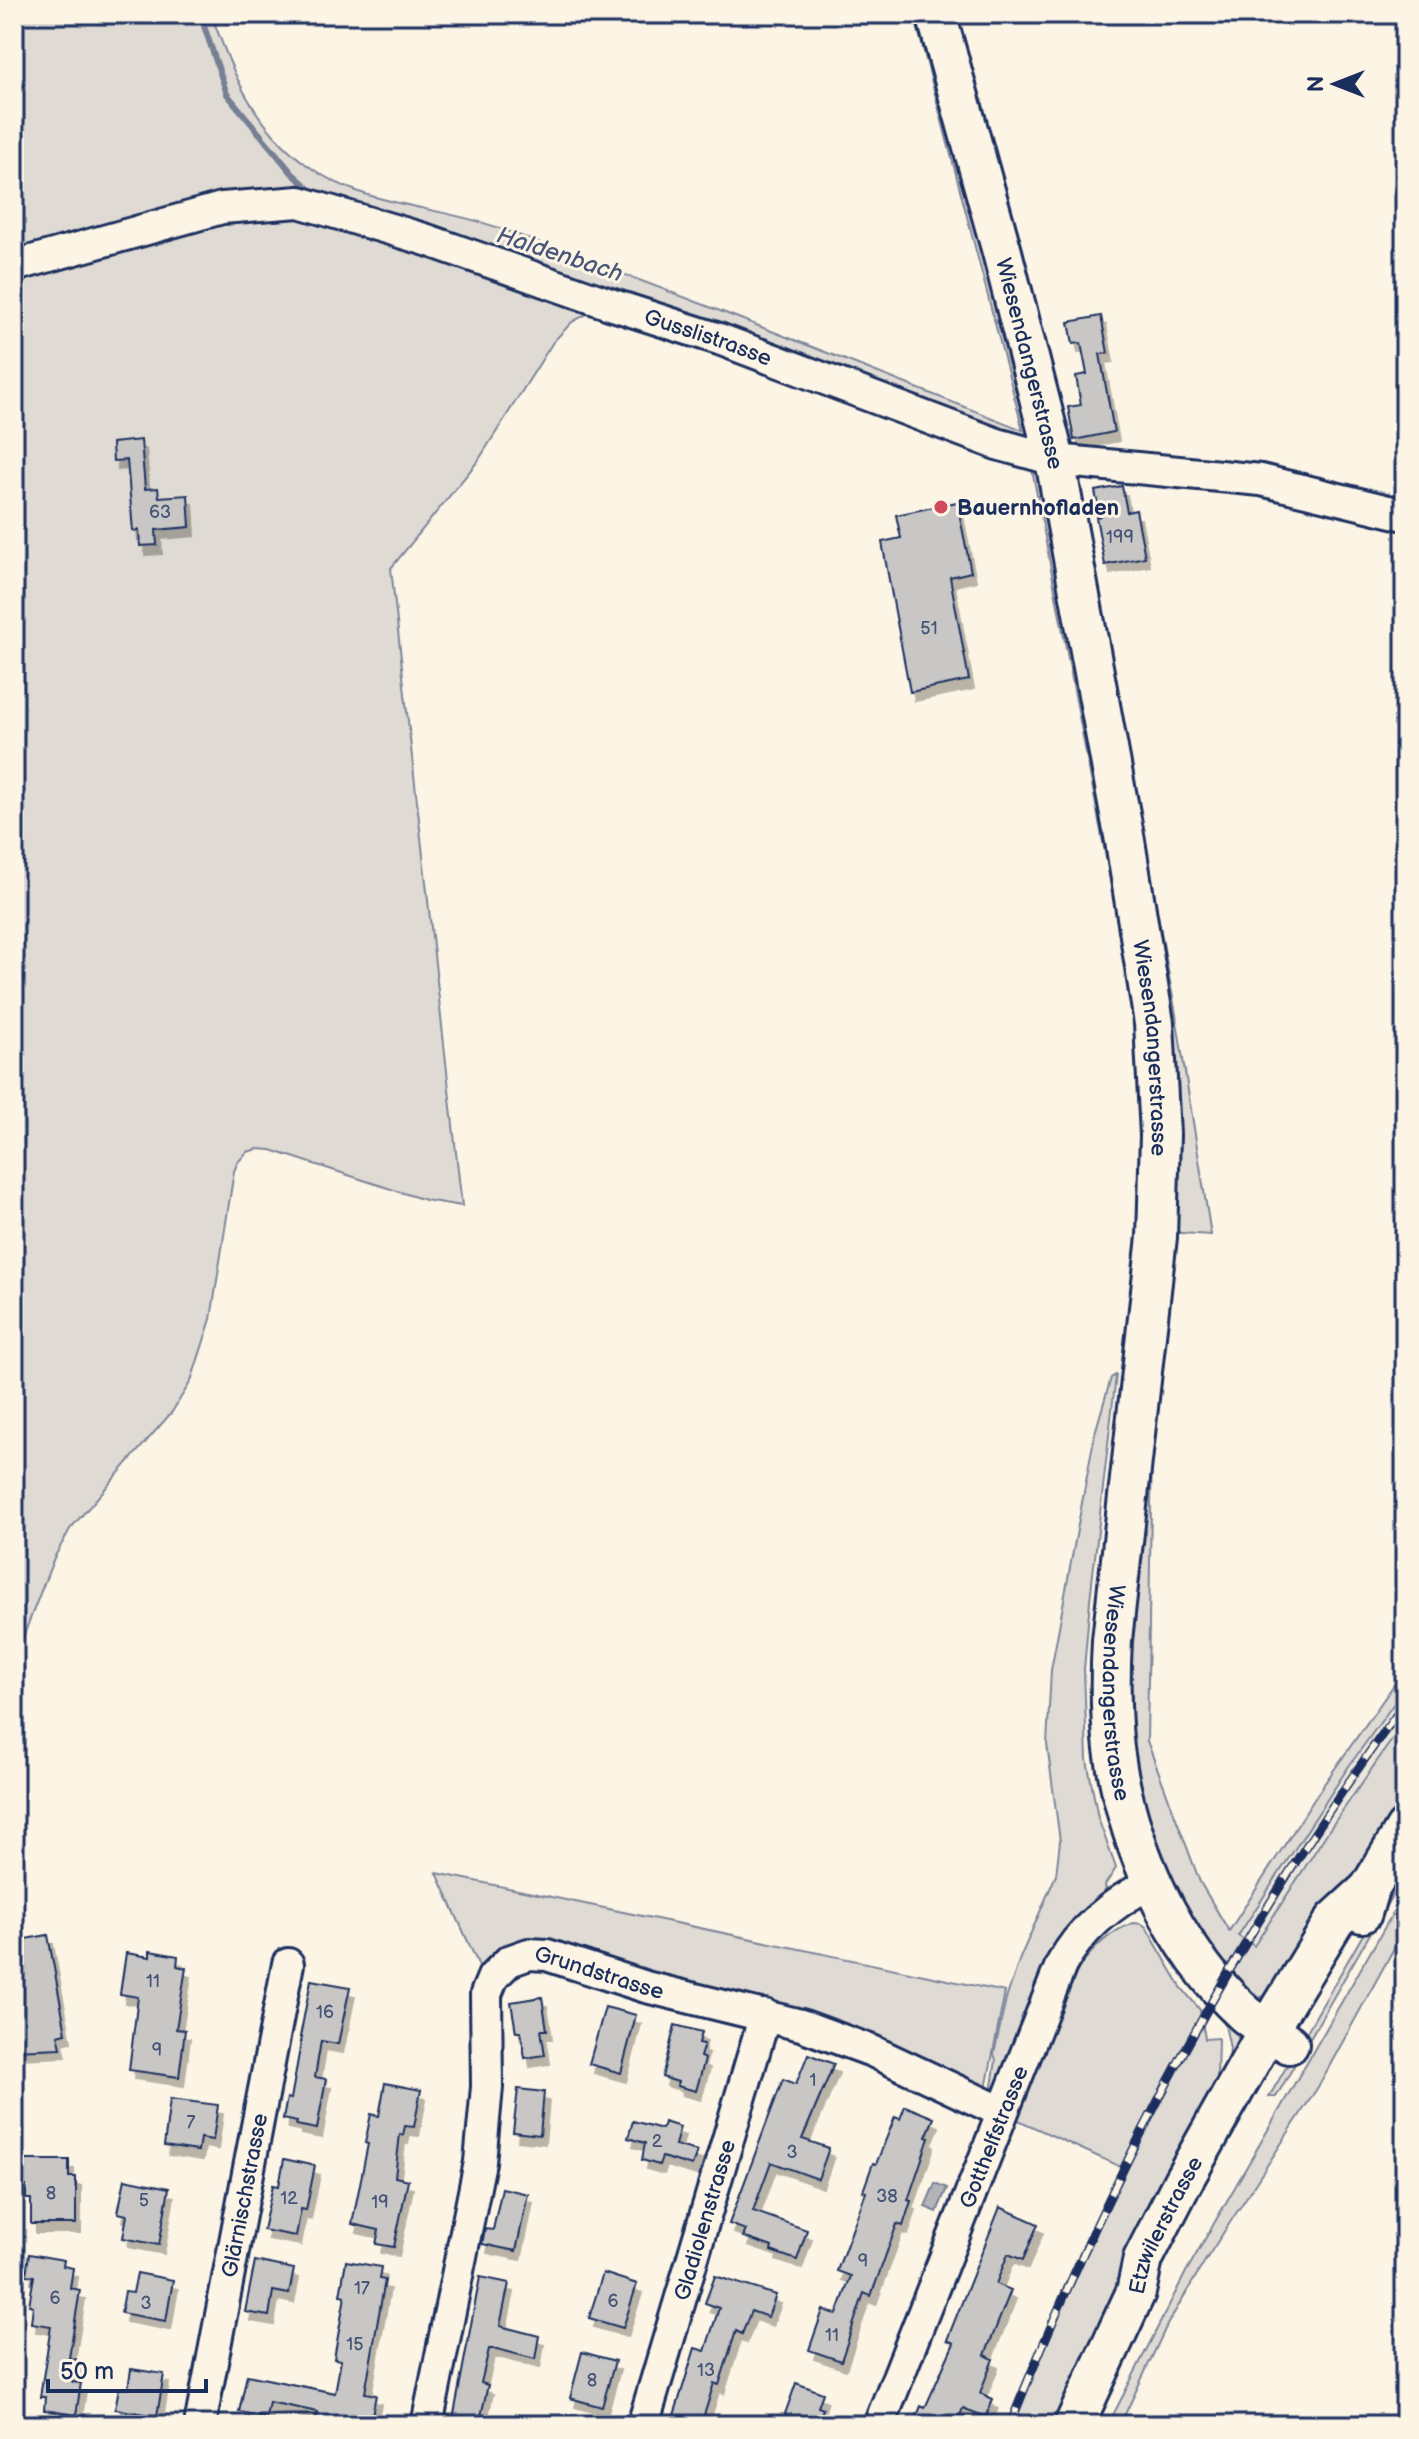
<svg xmlns="http://www.w3.org/2000/svg" width="1419" height="2439" font-family="'Balsamiq Sans',sans-serif">
  <style>
    .built { fill: #ece7dc }
    .green { fill: #dfdbd4; stroke: #7d8599; stroke-width: 2 }
    .water { fill: #b2b4b8; stroke: #767f94; stroke-width: 2 }
    .lines { fill: none; stroke-linecap: round; stroke-linejoin: round }
    .stream { stroke: #767f94; stroke-width: 6 }
    .building { fill: #c8c7c6; stroke: #1b2f5e; stroke-width: 2; filter: url(#shadow) }
    .minor-casing { stroke: #1b2f5e; stroke-width: 36 }
    .major-casing { stroke: #1b2f5e; stroke-width: 44 }
    .minor { stroke: #fcf5e5; stroke-width: 30 }
    .major { stroke: #fcf5e5; stroke-width: 38 }
    .rail-casing { stroke: #1b2f5e; stroke-width: 9 }
    .rail { stroke: #fcf5e5; stroke-width: 6; stroke-dasharray: 18; stroke-linecap: butt }
    .poi-dot { fill: #d1495b; stroke: #fcf5e5; stroke-width: 3 }
    .labels { text-anchor: middle; stroke-width: 6; stroke-linejoin: round; paint-order: stroke }
    .number-label { font-size: 18px; fill: #465578 }
    .street-label { font-size: 22px; fill: #1b2f5e; stroke: #fcf5e5 }
    .poi-label { font-size: 22px; font-weight: bold; fill: #1b2f5e; stroke: #fcf5e5; text-anchor: start }
    .water-label { font-size: 24px; font-style: italic; fill: #485779; stroke: #fcf5e5 }
  </style>
  <defs>
    <filter id="shadow"><feDropShadow dx="5" dy="9" stdDeviation="0" flood-color="#0004"/></filter>
  </defs>
  <rect width="100%" height="100%" fill="#fcf5e5"/>
  <filter id="ink" filterUnits="userSpaceOnUse"><feTurbulence type="fractalNoise" baseFrequency=".0125" numOctaves="2"/><feDisplacementMap in="SourceGraphic" scale="16" xChannelSelector="R" yChannelSelector="G"/><feConvolveMatrix kernelMatrix="1 2 1 2 8 2 1 2 1" color-interpolation-filters="sRGB"/></filter>
  <g filter="url(#ink)">
    <!-- built -->
    <polygon class="built" points="1405,1688 1405,1721 1329,1830 1253,1947 1237,1937 1349,1766"/>
    <!-- green -->
    <g class="green">
      <path d="M14,14H211C234,75 252,124 307,165C361,206 434,205 496,227C673,291 848,361 1023,430L914,14H936L1055,460L1128,974L1029,453L607,303L572,322L553,342L478,461L391,568L462,1206L425,1200L271,1150L258,1149L247,1152L238,1162L234,1171L211,1319L191,1381L172,1412L70,1529L54,1558L23,1637L14,1652Z"/>
      <polygon points="1144,839 1175,1009 1211,1235 1181,1233 1172,1228"/>
      <polygon points="1116,1375 1090,1600 1084,1669 1087,1760 1098,1818 1116,1868 1105,1885 1106,1890 1081,1912 1066,1930 1003,2082 994,2089 992,2086 996,2060 994,2054 1006,1999 1020,1958 1056,1875 1060,1841 1047,1744 1051,1670 1095,1433 1111,1378"/>
      <polygon points="1152,1446 1147,1741 1200,1882 1229,1931 1324,1784 1405,1669 1405,1688 1349,1766 1238,1936 1254,1946 1329,1830 1405,1721 1405,1801 1283,1990 1271,1996 1259,1997 1249,1993 1212,1952 1192,1920 1162,1863 1150,1832 1121,1714"/>
      <polygon points="1405,1862 1405,1873 1276,2097 1269,2097"/>
      <polygon points="437,1873 1005,1992 983,2104 872,2051 547,1955 488,1986"/>
      <polygon points="1405,1892 1405,1928 1318,2087 1205,2261 1167,2325 1120,2425 1108,2425 1186,2272"/>
      <path d="M1133,1923L1142,1924L1146,1927L1181,1987L1200,2010L1205,2039L1218,2038L1217,2079L1225,2095L1060,2425H1010L1080,2259L1123,2168L1016,2119L1079,1967C1094,1948 1110,1931 1133,1923Z"/>
      <path d="M1182,1970C1197,1986 1248,2032 1240,2054C1238,2060 1232,2066 1228,2070L1230,2048L1225,2025Z"/>
    </g>
    <!-- water -->
    <polygon class="water" points="935,2183 947,2188 937,2212 925,2207"/>
    <g class="lines">
      <!-- stream -->
      <polyline class="stream" points="200,14 227,94 292,173 314,193"/>
    </g>
    <!-- building -->
    <g class="building">
      <polygon points="1101,316 1108,353 1100,354 1114,432 1074,440 1068,407 1081,405 1076,376 1087,374 1081,343 1073,344 1069,322"/>
      <polygon points="141,440 145,489 158,488 159,497 188,495 190,527 156,530 157,545 140,546 139,530 133,531 127,460 113,461 112,443"/>
      <polygon points="1122,486 1127,512 1136,510 1145,557 1105,565 1096,517 1100,516 1095,491"/>
      <polygon points="957,502 971,572 950,577 969,680 910,692 882,542 901,538 896,515"/>
      <polygon points="48,1935 66,2033 58,2035 61,2048 14,2050 14,1941"/>
      <polygon points="150,1951 178,1956 177,1966 186,1968 176,2029 185,2030 179,2077 129,2070 138,1997 120,1994 126,1953 150,1957"/>
      <polygon points="311,1980 350,1987 338,2044 321,2041 315,2077 326,2079 317,2129 296,2125 297,2122 283,2119 287,2098 291,2099 302,2037 300,2037"/>
      <polygon points="542,1997 547,2030 541,2030 545,2055 525,2058 521,2032 516,2032 511,2002"/>
      <polygon points="605,2007 636,2015 621,2073 589,2064"/>
      <polygon points="675,2025 702,2032 699,2043 704,2044 700,2057 705,2059 696,2091 677,2086 678,2082 662,2077"/>
      <polygon points="808,2054 834,2064 802,2139 829,2148 818,2179 771,2162 753,2211 807,2230 797,2260 771,2251 772,2247 743,2237 746,2230 729,2224 783,2079 796,2084"/>
      <polygon points="385,2083 421,2090 414,2127 405,2126 403,2135 400,2134 395,2177 408,2180 394,2247 376,2244 379,2230 352,2224 368,2144 365,2143 371,2114 379,2116"/>
      <polygon points="518,2089 544,2092 540,2135 513,2132"/>
      <polygon points="170,2099 218,2105 213,2140 200,2138 198,2151 164,2146"/>
      <polygon points="905,2106 934,2118 926,2137 929,2138 908,2200 911,2201 903,2226 897,2224 871,2296 864,2293 841,2361 809,2350 823,2310 837,2314 851,2276 837,2271 866,2192 863,2191 873,2163 876,2164 895,2117 900,2119"/>
      <polygon points="633,2121 662,2129 664,2122 680,2127 675,2145 697,2151 692,2166 662,2157 659,2165 642,2160 645,2143 628,2138"/>
      <polygon points="284,2159 315,2166 306,2210 301,2209 296,2236 263,2230 273,2185 279,2186"/>
      <polygon points="14,2160 69,2160 69,2177 76,2177 76,2224 31,2224 31,2199 26,2199 26,2186 14,2186"/>
      <polygon points="125,2179 169,2188 159,2245 123,2238 127,2215 118,2213"/>
      <polygon points="502,2188 528,2194 516,2251 482,2244 485,2229 493,2230"/>
      <polygon points="1000,2207 1038,2224 1023,2260 1008,2254 996,2284 1011,2290 985,2355 993,2359 980,2393 993,2399 986,2417 963,2408 958,2421 966,2425 913,2425 921,2406 925,2408 954,2343 947,2340"/>
      <polygon points="29,2254 64,2260 63,2266 73,2268 70,2288 80,2290 69,2358 76,2359 72,2382 81,2383 76,2415 44,2410 45,2397 40,2397 51,2326 31,2323 33,2306 29,2305 34,2276 26,2275"/>
      <polygon points="255,2261 294,2269 289,2294 273,2291 269,2316 245,2312"/>
      <polygon points="346,2261 381,2267 379,2279 385,2280 365,2393 376,2395 370,2425 315,2425 318,2412 269,2402 266,2417 239,2412 247,2375 335,2393 341,2360 334,2359 345,2296 340,2295"/>
      <polygon points="137,2273 173,2280 166,2321 121,2313 125,2292 133,2293"/>
      <polygon points="603,2273 637,2284 623,2328 589,2318"/>
      <polygon points="715,2276 776,2295 768,2317 751,2311 742,2334 736,2331 719,2385 714,2383 701,2425 671,2425 695,2348 705,2351 719,2308 705,2303"/>
      <polygon points="480,2277 509,2283 500,2326 539,2336 535,2359 497,2349 489,2349 481,2383 488,2385 479,2425 452,2425"/>
      <polygon points="582,2352 615,2361 602,2407 570,2398"/>
      <polygon points="131,2369 164,2374 157,2416 115,2409 119,2388 128,2389"/>
      <polygon points="796,2383 823,2393 818,2407 823,2409 817,2425 781,2425"/>
    </g>
    <g class="lines">
      <!-- minor casing -->
      <g class="minor-casing">
        <g id="minor">
          <path id="s1" d="M14,266L222,208L299,202L427,240L607,303L719,339L997,444L1055,460L1261,480L1405,515"/>
          <path id="s2" d="M200,2425L288,1964"/>
          <path id="s3" d="M427,2425L480,2162L487,2087L486,1994L493,1977L509,1961L529,1954L547,1955L646,1987L801,2025L872,2051L1002,2112"/>
          <path id="s4" d="M643,2425L765,2015"/>
          <path id="s5" d="M879,2425L1061,1965C1082,1926 1115,1901 1153,1882"/>
        </g>
      </g>
      <!-- major casing -->
      <g class="major-casing">
        <g id="major">
          <path id="s6" d="M936,14L1002,252L1055,460L1125,841L1154,1023L1160,1135L1157,1237L1112,1640C1110,1676 1110,1713 1114,1749C1127,1845 1172,1947 1244,2013C1258,2025 1274,2034 1289,2044"/>
          <polyline points="1362,1913 1369,1889 1405,1829"/>
          <path id="s7" d="M1074,2425L1136,2292L1143,2259L1183,2181L1268,2030L1335,1920L1369,1889"/>
        </g>
      </g>
      <!-- minor -->
      <use href="#minor" class="minor"/>
      <!-- major -->
      <use href="#major" class="major"/>
      <!-- rail casing -->
      <g class="rail-casing">
        <path id="rail" d="M1010,2425C1112,2169 1241,1925 1405,1703"/>
      </g>
      <!-- rail -->
      <use href="#rail" class="rail"/>
    </g>
  </g>
  <!-- markers -->
  <circle class="poi-dot" cx="941" cy="507" r="8"/>
  <g class="labels">
    <!-- number labels -->
    <g class="number-label">
      <text x="160" y="518">63</text>
      <text x="1120" y="543">199</text>
      <text x="929" y="634">51</text>
      <text x="153" y="1987">11</text>
      <text x="325" y="2018">16</text>
      <text x="157" y="2056">9</text>
      <text x="813" y="2086">1</text>
      <text x="191" y="2128">7</text>
      <text x="657" y="2147">2</text>
      <text x="792" y="2158">3</text>
      <text x="51" y="2199">8</text>
      <text x="887" y="2202">38</text>
      <text x="289" y="2204">12</text>
      <text x="144" y="2206">5</text>
      <text x="380" y="2208">19</text>
      <text x="863" y="2267">9</text>
      <text x="362" y="2294">17</text>
      <text x="55" y="2304">6</text>
      <text x="613" y="2307">6</text>
      <text x="146" y="2309">3</text>
      <text x="832" y="2341">11</text>
      <text x="355" y="2350">15</text>
      <text x="706" y="2376">13</text>
      <text x="592" y="2386">8</text>
    </g>
    <!-- street labels -->
    <g class="street-label">
      <text dy="8" stroke="none"><textPath href="#s1" startOffset="724">Gusslistrasse</textPath></text>
      <text dy="8" stroke="none"><textPath href="#s6" startOffset="362">Wiesendangerstrasse</textPath></text>
      <text dy="8" stroke="none"><textPath href="#s6" startOffset="1058">Wiesendangerstrasse</textPath></text>
      <text dy="8" stroke="none"><textPath href="#s6" startOffset="1706">Wiesendangerstrasse</textPath></text>
      <text dy="8" stroke="none"><textPath href="#s3" startOffset="572">Grundstrasse</textPath></text>
      <text dy="8" stroke="none"><textPath href="#s5" startOffset="310">Gotthelfstrasse</textPath></text>
      <text dy="8" stroke="none"><textPath href="#s2" startOffset="234">Glärnischstrasse</textPath></text>
      <text dy="8" stroke="none"><textPath href="#s7" startOffset="220">Etzwilerstrasse</textPath></text>
      <text dy="8" stroke="none"><textPath href="#s4" startOffset="214">Gladiolenstrasse</textPath></text>
    </g>
    <!-- poi labels -->
    <g class="poi-label">
      <text x="957" y="515">Bauernhofladen</text>
    </g>
    <!-- water labels -->
    <g class="water-label">
      <text transform="translate(560 254) rotate(18)" y="8">Haldenbach</text>
    </g>
  </g>
  <!-- margin -->
  <rect width="1419" height="2439" fill="none" stroke="#fcf5e5" stroke-width="48"/>
  <rect x="24" y="24" width="1371" height="2391" fill="none" stroke="#1b2f5e" stroke-width="3" filter="url(#ink)"/>
  <!-- north arrow -->
  <g transform="translate(1335 84) rotate(270)" stroke="#fcf5e5" stroke-width="6" paint-order="stroke">
  <path d="M0-6L14 30L0 20L-14 30Z" fill="#1b2f5e"/>
  <text y="-12" font-size="22" font-weight="bold" text-anchor="middle" fill="#1b2f5e">N</text>
  </g>
  <!-- scale -->
  <path d="M48 2379v12h158v-12" fill="none" stroke="#1b2f5e" stroke-width="4"/>
  <text x="60" y="2379" font-size="24" fill="#1b2f5e" stroke="#fcf5e5" stroke-width="6" paint-order="stroke">50 m</text>
</svg>
